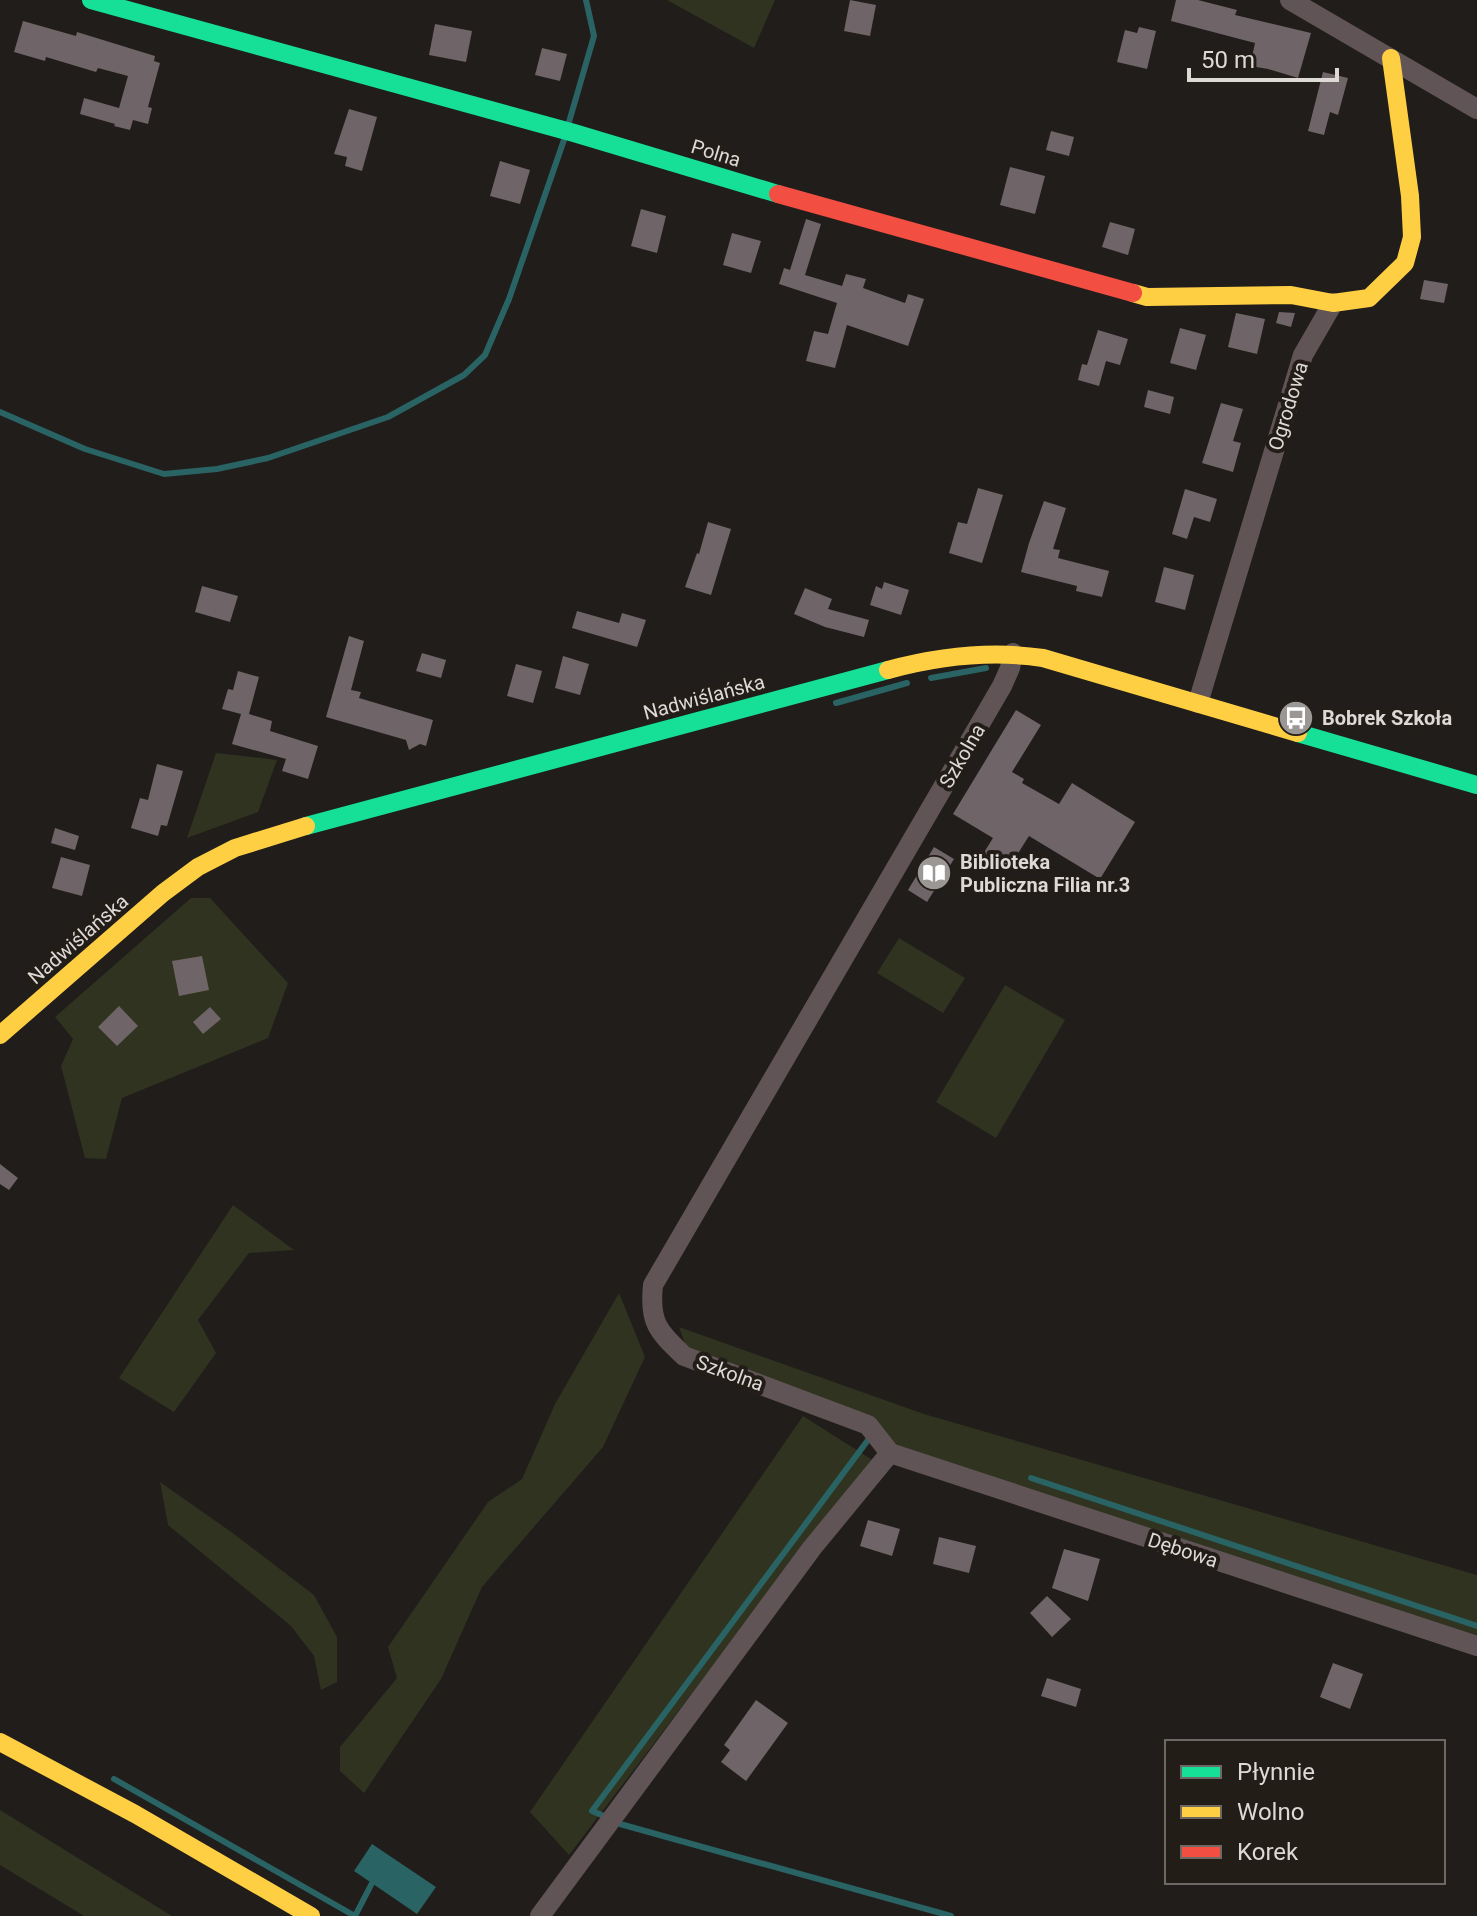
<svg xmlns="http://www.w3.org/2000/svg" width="1477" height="1916" font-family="Roboto,sans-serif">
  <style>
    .green { fill: #2f331f }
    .water { fill: #296363 }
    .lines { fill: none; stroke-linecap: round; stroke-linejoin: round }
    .stream { stroke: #296363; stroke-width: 6 }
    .building { fill: #6f6467 }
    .street { stroke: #615456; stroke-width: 20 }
    .fast { stroke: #16e098; stroke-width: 18 }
    .slow { stroke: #ffcf43; stroke-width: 18 }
    .jam { stroke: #f24e42; stroke-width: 18 }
    .labels { text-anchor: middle; stroke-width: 8; stroke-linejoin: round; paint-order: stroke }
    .street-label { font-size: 20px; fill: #ddd9d5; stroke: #231d18 }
    .poi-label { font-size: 20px; font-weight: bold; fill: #ddd9d5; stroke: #231d18; text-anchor: start }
  </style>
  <rect width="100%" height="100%" fill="#201d1b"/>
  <!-- green -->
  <g class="green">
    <polygon points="667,0 775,0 754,48"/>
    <polygon points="216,753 277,760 258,812 187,838"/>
    <polygon points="191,898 210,898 288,983 268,1038 122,1098 106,1159 85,1158 61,1066 73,1039 55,1017"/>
    <polygon points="899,938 965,978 943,1013 877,973"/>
    <polygon points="1005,985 1065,1020 996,1138 936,1102"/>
    <polygon points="233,1205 294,1250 249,1253 198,1320 216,1353 174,1412 119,1378"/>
    <polygon points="619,1293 645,1357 603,1447 482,1587 441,1679 364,1793 340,1771 340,1747 397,1678 388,1647 488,1502 522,1479 555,1404"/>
    <polygon points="679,1327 924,1414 1477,1575 1477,1636 897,1449 687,1349"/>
    <polygon points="803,1416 874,1461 806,1544 569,1855 530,1812"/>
    <polygon points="160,1482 234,1534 314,1595 337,1637 337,1682 321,1690 314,1656 291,1626 168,1525"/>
    <polygon points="0,1810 172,1916 84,1916 0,1865"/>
  </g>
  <!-- water -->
  <polygon class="water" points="372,1844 436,1887 417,1914 354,1871"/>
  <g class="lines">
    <!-- stream -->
    <g class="stream">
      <polyline points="569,122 594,36 586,0"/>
      <polyline points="0,412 85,449 164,474 217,469 268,458 388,417 464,375 485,355 509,299 565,137"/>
      <polyline points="931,678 986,668"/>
      <polyline points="836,703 907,683"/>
      <polyline points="1031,1478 1477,1626"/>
      <polyline points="114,1779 355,1916 372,1883"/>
      <polyline points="604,1816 592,1811 868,1440"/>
      <polyline points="620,1824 951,1916"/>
    </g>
  </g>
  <!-- building -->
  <g class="building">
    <polygon points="850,0 876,5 870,36 844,31"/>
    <polygon points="1176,0 1198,0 1237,10 1235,15 1311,33 1298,78 1268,69 1250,66 1255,43 1171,21"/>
    <polygon points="23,21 76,36 77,32 155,56 154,61 160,63 148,107 152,108 148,124 133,120 130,130 114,126 115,124 80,114 84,98 119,108 128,76 98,68 96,72 46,57 45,61 14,52"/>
    <polygon points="435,24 472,31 466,62 429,55"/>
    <polygon points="1139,27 1156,31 1147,69 1117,62 1125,30 1137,33"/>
    <polygon points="542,48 567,54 560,81 535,75"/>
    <polygon points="1323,72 1348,78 1338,115 1330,112 1324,135 1308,131"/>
    <polygon points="349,109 377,117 362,171 345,166 347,157 334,154"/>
    <polygon points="1051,131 1074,137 1069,156 1046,150"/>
    <polygon points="500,161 530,170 520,204 490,196"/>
    <polygon points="1010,167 1045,176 1035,214 1000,205"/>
    <polygon points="641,209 666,216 657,253 631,246"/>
    <polygon points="806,219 821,224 805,275 842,286 846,274 866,279 863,288 905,303 908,294 924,299 908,346 847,325 835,368 806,361 814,331 828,334 837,303 779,284 784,268 790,270"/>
    <polygon points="1110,222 1135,229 1128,255 1102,247"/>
    <polygon points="732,233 761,241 751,273 723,265"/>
    <polygon points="1424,280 1448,284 1444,303 1420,299"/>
    <polygon points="1279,312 1295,313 1291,327 1276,323"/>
    <polygon points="1236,313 1265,319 1257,354 1228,347"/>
    <polygon points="1180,328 1206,335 1196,370 1170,363"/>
    <polygon points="1098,330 1128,339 1120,365 1106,361 1099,386 1078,380 1082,364 1087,365"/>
    <polygon points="1148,390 1174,397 1170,414 1144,407"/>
    <polygon points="1221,403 1243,409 1233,441 1241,443 1233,472 1202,463"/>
    <polygon points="978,488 1003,495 982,563 949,553 958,522 967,524"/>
    <polygon points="1185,489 1217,499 1210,522 1194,517 1187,539 1172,534"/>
    <polygon points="1044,501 1066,508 1053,549 1060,550 1058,558 1109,571 1102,597 1076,591 1077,586 1021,572 1029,543"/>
    <polygon points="708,522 731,529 711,595 685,587 697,553 699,554"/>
    <polygon points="1164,567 1194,575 1185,610 1155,602"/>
    <polygon points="884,582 909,590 901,615 870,605 876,586 882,589"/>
    <polygon points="202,586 238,596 230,622 195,612"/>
    <polygon points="805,588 832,599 828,609 869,620 864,637 825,627 794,614"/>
    <polygon points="577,611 619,623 622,613 646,620 637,647 572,628"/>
    <polygon points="349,636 364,641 351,690 361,692 359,698 433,720 426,746 420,744 409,750 406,740 326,717"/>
    <polygon points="422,653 446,660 441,678 416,671"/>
    <polygon points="563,656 589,664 580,695 555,688"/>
    <polygon points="516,664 542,671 533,703 507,696"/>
    <polygon points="238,671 259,677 249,714 272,721 270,731 318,746 308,779 282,771 286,759 232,744 241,714 222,709 228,689 233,690"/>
    <polygon points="1016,710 1041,725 1012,772 1024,779 1022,783 1059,804 1072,783 1135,822 1100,879 1029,836 1008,869 983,854 993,838 953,814"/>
    <polygon points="157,764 183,771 167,826 161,825 158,836 131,828 140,798 148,800"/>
    <polygon points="55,828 79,836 75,850 51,843"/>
    <polygon points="934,847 954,859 927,902 908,890"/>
    <polygon points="61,857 90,865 82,896 52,888"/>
    <polygon points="202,956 209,990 179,996 172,961"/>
    <polygon points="119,1006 138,1026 117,1046 98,1027"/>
    <polygon points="210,1007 221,1019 203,1034 193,1022"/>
    <polygon points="0,1164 18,1178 9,1190 0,1184"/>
    <polygon points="868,1520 900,1529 892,1556 860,1546"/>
    <polygon points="939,1537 976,1546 969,1573 933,1564"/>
    <polygon points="1064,1549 1100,1559 1088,1601 1052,1588"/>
    <polygon points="1047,1596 1071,1619 1052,1637 1030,1613"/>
    <polygon points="1333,1663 1363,1674 1350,1709 1320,1697"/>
    <polygon points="1047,1678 1081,1689 1076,1707 1041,1696"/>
    <polygon points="756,1700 788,1723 746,1781 721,1762 730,1750 724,1745"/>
  </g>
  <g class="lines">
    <!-- street -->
    <g class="street">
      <polyline points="1290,0 1477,109"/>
      <polyline points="1198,703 1303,355 1333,303"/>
      <path d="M890,1453L868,1425L684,1356C658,1331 649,1323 653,1285L1002,686L1010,668L1013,653"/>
      <polyline points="890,1453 1477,1646"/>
      <polyline points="540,1916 812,1548 890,1453"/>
    </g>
    <!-- fast -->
    <g class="fast">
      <polyline points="91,0 574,133 778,194"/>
      <polyline points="1298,733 1477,785"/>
      <polyline points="306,826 888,670"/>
    </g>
    <!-- slow -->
    <g class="slow">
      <polyline points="1133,293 1147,297 1291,295 1333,303 1369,298 1405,263 1412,237 1410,196 1391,58"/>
      <path d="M888,670C940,656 990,650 1043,658L1298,733"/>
      <polyline points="0,1035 163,893 198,867 235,848 306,826"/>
      <polyline points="0,1742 135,1814 311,1916"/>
    </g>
    <!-- jam -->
    <polyline class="jam" points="778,194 1133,293"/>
  </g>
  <!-- icons -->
  <defs>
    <g id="bus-disc" transform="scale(1.8)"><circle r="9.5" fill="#9b9794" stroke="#231d18"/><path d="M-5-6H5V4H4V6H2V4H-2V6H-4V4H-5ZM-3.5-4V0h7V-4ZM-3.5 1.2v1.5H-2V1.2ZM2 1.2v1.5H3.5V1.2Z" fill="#fff"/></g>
    <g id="library-disc" transform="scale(1.8)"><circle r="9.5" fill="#9b9794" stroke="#231d18"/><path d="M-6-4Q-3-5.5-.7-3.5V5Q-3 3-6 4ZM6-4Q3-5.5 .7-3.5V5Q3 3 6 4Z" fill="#fff"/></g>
  </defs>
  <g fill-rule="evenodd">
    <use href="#bus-disc" x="1296" y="718"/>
    <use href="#library-disc" x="934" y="873"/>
  </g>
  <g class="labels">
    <!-- street labels -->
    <g class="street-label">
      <text transform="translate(716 153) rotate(17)" y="7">Polna</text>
      <text transform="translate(1288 406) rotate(-73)" y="7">Ogrodowa</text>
      <text transform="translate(704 697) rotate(-15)" y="7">Nadwiślańska</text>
      <text transform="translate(962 756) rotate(-60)" y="7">Szkolna</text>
      <text transform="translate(78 939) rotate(-41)" y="7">Nadwiślańska</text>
      <text transform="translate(730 1373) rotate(20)" y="7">Szkolna</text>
      <text transform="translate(1183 1550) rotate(18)" y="7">Dębowa</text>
    </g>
    <!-- poi labels -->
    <g class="poi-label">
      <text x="1322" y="725">Bobrek Szkoła</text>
      <text x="960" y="869">Biblioteka<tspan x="960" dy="23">Publiczna Filia nr.3</tspan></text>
    </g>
  </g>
  <!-- legend -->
  <rect x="1165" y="1740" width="280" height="144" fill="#231d18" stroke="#6d6864" stroke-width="2"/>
  <rect x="1181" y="1766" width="40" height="12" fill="#16e098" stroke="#6d6864" stroke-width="2"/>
  <text x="1237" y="1780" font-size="24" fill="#ddd9d5">Płynnie</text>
  <rect x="1181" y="1806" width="40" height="12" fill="#ffcf43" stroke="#6d6864" stroke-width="2"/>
  <text x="1237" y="1820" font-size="24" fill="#ddd9d5">Wolno</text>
  <rect x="1181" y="1846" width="40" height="12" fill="#f24e42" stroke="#6d6864" stroke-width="2"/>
  <text x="1237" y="1860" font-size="24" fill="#ddd9d5">Korek</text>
  <!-- scale -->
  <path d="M1189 68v12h148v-12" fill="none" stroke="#ddd9d5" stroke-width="4"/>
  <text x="1201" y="68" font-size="24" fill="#ddd9d5" stroke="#231d18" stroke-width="6" paint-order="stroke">50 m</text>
</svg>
